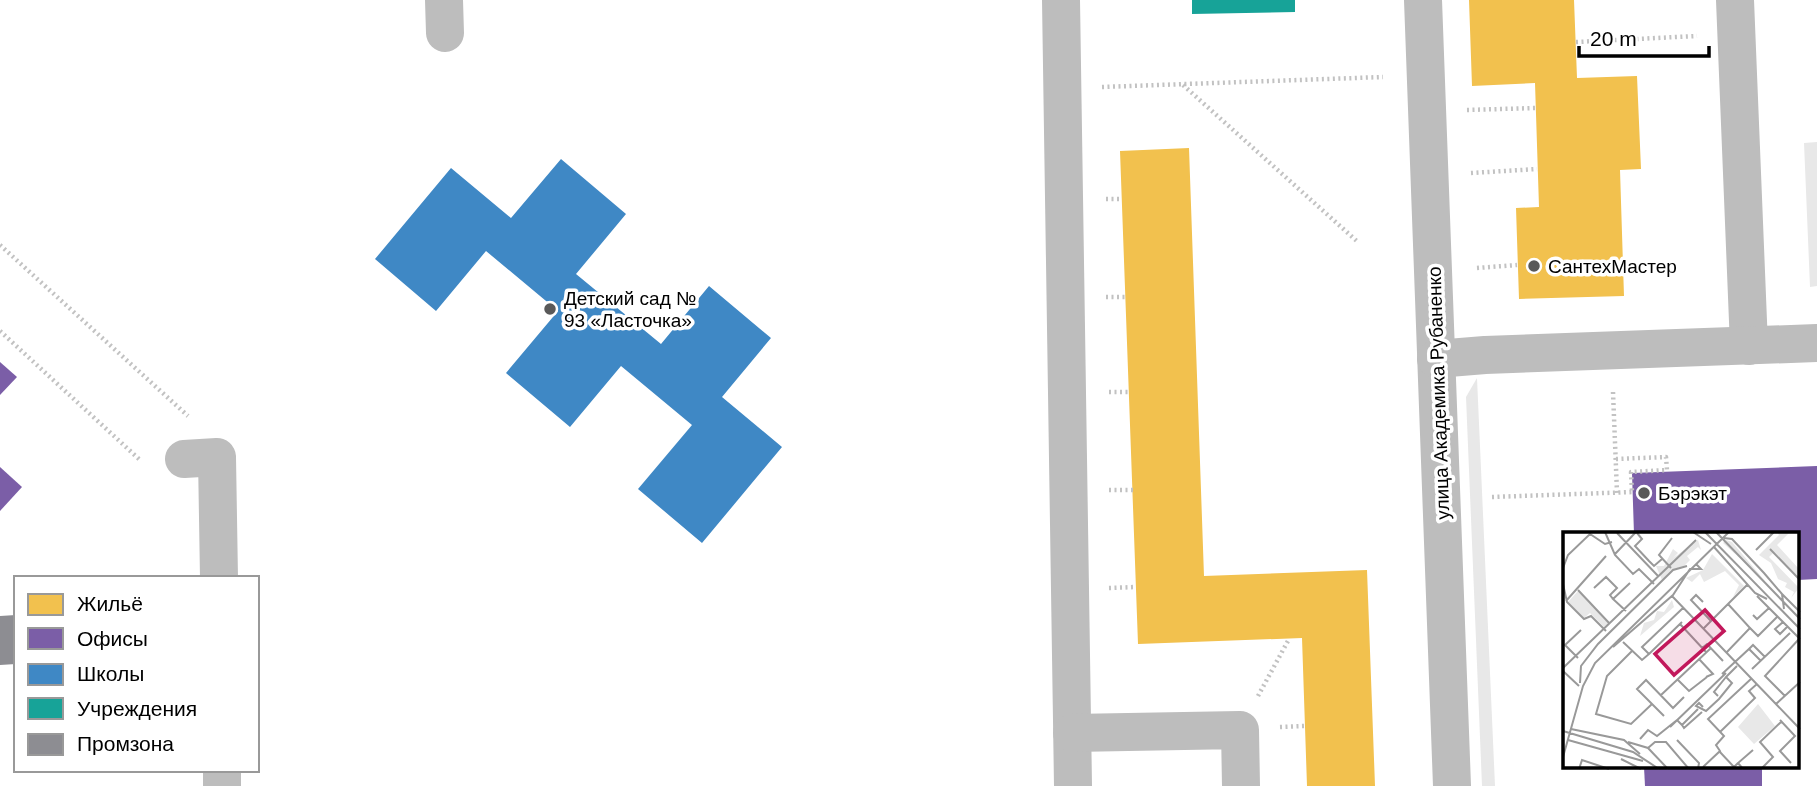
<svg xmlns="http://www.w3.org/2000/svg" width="1817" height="786" font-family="Arial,sans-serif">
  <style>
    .green { fill: #e8e8e8 }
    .homes { fill: #f2c14e }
    .offices { fill: #7b5ea7 }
    .schools { fill: #3f88c5 }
    .public { fill: #17a398 }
    .industry { fill: #8d8d92 }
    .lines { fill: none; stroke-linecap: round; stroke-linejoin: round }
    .path { stroke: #c2c2c2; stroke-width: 4.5; stroke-dasharray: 2 3.5; stroke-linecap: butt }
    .minor { stroke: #bdbdbd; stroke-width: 38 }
    .poi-dot { fill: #595959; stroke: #fff; stroke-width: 2.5 }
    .labels { text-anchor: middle; stroke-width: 7; stroke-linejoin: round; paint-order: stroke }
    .poi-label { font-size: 19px; fill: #000; stroke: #fff; text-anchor: start }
    .street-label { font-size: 19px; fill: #000; stroke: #fff }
    .inset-road { fill: none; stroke: #999; stroke-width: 2 }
    .view { fill: #c2185b; fill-opacity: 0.15; stroke: #c2185b; stroke-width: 3.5 }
    .inset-edge { fill: none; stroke: #000; stroke-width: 3.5 }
  </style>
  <rect width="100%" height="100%" fill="#fff"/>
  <!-- green -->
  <g class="green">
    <polygon points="1817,142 1817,286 1810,287 1804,143"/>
    <polygon points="1477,378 1495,786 1482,786 1466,397"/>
  </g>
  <!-- homes -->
  <g class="homes">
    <polygon points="1469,0 1574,0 1577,78 1637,76 1641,169 1620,170 1624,296 1519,299 1516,208 1539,207 1535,83 1472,86"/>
    <polygon points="1189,148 1204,576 1367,570 1375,786 1307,786 1302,638 1138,644 1120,151"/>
  </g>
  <!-- offices -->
  <g class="offices">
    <polygon points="0,362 17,377 0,395"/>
    <polygon points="1817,466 1817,579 1798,580 1798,534 1634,534 1632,473"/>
    <polygon points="0,467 22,487 0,511"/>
    <polygon points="1644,767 1762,767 1762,786 1645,786"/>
  </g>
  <!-- schools -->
  <polygon class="schools" points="561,159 626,214 576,274 661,344 709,286 771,338 722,397 782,447 702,543 638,489 692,425 621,366 570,427 506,373 558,311 486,251 436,311 375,259 451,168 511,218"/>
  <!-- public -->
  <polygon class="public" points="1192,0 1295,0 1295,12 1192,14"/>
  <!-- industry -->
  <polygon class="industry" points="16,615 16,664 0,665 0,616"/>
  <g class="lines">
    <!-- path -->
    <g class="path">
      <polyline points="1576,42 1697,36"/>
      <polyline points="1183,85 1359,243"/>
      <polyline points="1102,87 1383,77"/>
      <polyline points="1467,110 1535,108"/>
      <polyline points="1471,173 1537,169"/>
      <polyline points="1106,199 1122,199"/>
      <polyline points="0,245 188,416"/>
      <polyline points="1477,268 1517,265"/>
      <polyline points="1106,297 1126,297"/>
      <polyline points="0,331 140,460"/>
      <polyline points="1109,392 1129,392"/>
      <polyline points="1613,392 1617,493"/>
      <polyline points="1616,459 1666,457 1667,470 1631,472 1632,492"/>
      <polyline points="1109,490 1133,490"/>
      <polyline points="1492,497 1633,492"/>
      <polyline points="1109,588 1136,587"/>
      <polyline points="1258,696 1289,639"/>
      <polyline points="1280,727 1305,726"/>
    </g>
    <!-- minor -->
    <g class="minor">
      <polyline points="444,0 445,33"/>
      <polyline points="1061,0 1073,786"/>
      <polyline points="1423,0 1452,786"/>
      <polyline points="1735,0 1749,346"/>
      <polyline points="1436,359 1485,355 1817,343"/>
      <polyline points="184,459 217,457 219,578"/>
      <polyline points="1072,733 1240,730 1241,786"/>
      <polyline points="222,770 222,786"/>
    </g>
  </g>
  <!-- markers -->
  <g class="poi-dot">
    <circle cx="1534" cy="266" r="7"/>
    <circle cx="550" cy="309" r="7"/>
    <circle cx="1644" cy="493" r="7"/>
  </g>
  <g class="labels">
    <!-- poi labels -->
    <g class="poi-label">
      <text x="1548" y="273">СантехМастер</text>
      <text x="564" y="305">Детский сад №<tspan x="564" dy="22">93 «Ласточка»</tspan></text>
      <text x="1658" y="500">Бэрэкэт</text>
    </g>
    <!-- street labels -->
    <g class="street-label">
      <text transform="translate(1438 393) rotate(-92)" y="7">улица Академика Рубаненко</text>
    </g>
  </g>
  <!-- overview -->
  <g transform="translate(1563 532)">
    <rect width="236" height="236" fill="#fff"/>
    <path d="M214,0H227L214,13L236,37L233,44L210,21L206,25L236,56L228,66L231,60L222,55L224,51L215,47L208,31L196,23L216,3ZM135,8L138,18L135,15L124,24L127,28L121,34L108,38L99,48L93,34H101L110,17L115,21L110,26ZM163,8L169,10L202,49L160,11ZM149,22L181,54L170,65L176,53L162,39L141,50L137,42L129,50L123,46L140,38ZM15,59L46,91L41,95L27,81L21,86L5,70ZM109,68L111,75L77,104L81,91L91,88L94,79L101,80ZM195,172L212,194L191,212L175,195Z" fill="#e8e8e8"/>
    <path class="inset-road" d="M42,0L52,23L70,42L76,37L91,52M130,0L148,12M142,0L237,97M153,0L237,87M54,1L96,45M74,1L79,7L72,14L86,29L91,34L99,27M161,6L169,7L201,41L219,62L221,77M151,15L192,61L204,67M207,17L237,48M193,18L211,0M52,22L73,0M0,36L5,23L27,2L42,12L49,10M108,36L96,23L109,6M0,52L4,70L21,87L28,84L43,99M31,56L43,45L54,56L47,63L50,67M15,58L47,92M219,62L237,80M109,64L237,197M194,64L237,107M3,69L43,24M140,70L133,63L128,68L148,89M63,79L50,67L67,51M190,83L194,87L206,76M220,90L212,97L217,102L224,95M117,92L143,120M187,96L195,104L214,85M140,97L184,53M60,110L79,128L86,122L79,115L120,76M50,115L110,63L127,37H138L133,32M139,116L144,112L160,129M186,117L190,113L202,125M69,119L44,144L33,182L68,192L89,172M163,121L187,96L165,72M86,122L119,90M15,126L2,113L18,98M136,127L150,142L143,145M0,136L133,8M189,137L227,101M0,139L16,154M159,142L186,117L198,129M114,147L126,159L144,145M17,151L18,134L35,112L110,38L124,34M98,163L148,116M155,164L151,160L163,145M222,164L202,144L236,107M213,172L237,150M140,175L136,171L133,174L143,179L156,167L169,151L163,145L174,134M101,184L74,157L83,148L110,176L121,165M217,188L232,204L217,219L228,231M119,193L121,196L139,180M107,195L163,141M8,197L61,208L77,222M0,199L70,220L96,237M157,200L192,166L186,159L194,152M77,207L85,198L94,204L114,188L119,193L135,177M5,208L80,229M114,208L136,231L135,237M65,210L85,216L105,237M85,216L92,210H103L126,237M156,219L171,235L175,231M0,225L20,154L32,131L166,0M58,227L78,237M140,235L157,219L153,213L161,204L145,187L189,146M16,237L19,228L46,237M180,237L175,231L190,218M198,237L210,225L197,210L218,190"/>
    <path class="view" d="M142,78L161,99L111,143L92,122Z"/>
    <rect width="236" height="236" class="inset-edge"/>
  </g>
  <!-- legend -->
  <rect x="14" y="576" width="245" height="196" fill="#ffffff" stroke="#999999" stroke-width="2"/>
  <rect x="28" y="594" width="35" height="21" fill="#f2c14e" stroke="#999999" stroke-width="2"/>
  <text x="77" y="611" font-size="21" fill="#000000">Жильё</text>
  <rect x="28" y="628" width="35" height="21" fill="#7b5ea7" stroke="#999999" stroke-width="2"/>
  <text x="77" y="646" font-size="21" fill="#000000">Офисы</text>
  <rect x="28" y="664" width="35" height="21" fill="#3f88c5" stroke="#999999" stroke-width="2"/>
  <text x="77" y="681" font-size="21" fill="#000000">Школы</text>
  <rect x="28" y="698" width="35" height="21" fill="#17a398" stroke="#999999" stroke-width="2"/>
  <text x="77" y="716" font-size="21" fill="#000000">Учреждения</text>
  <rect x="28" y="734" width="35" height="21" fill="#8d8d92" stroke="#999999" stroke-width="2"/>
  <text x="77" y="751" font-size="21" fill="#000000">Промзона</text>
  <!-- scale -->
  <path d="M1579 46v10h130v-10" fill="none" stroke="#000000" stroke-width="3.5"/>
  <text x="1590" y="46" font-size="21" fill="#000000" stroke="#ffffff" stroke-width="5" paint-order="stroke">20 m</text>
</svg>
